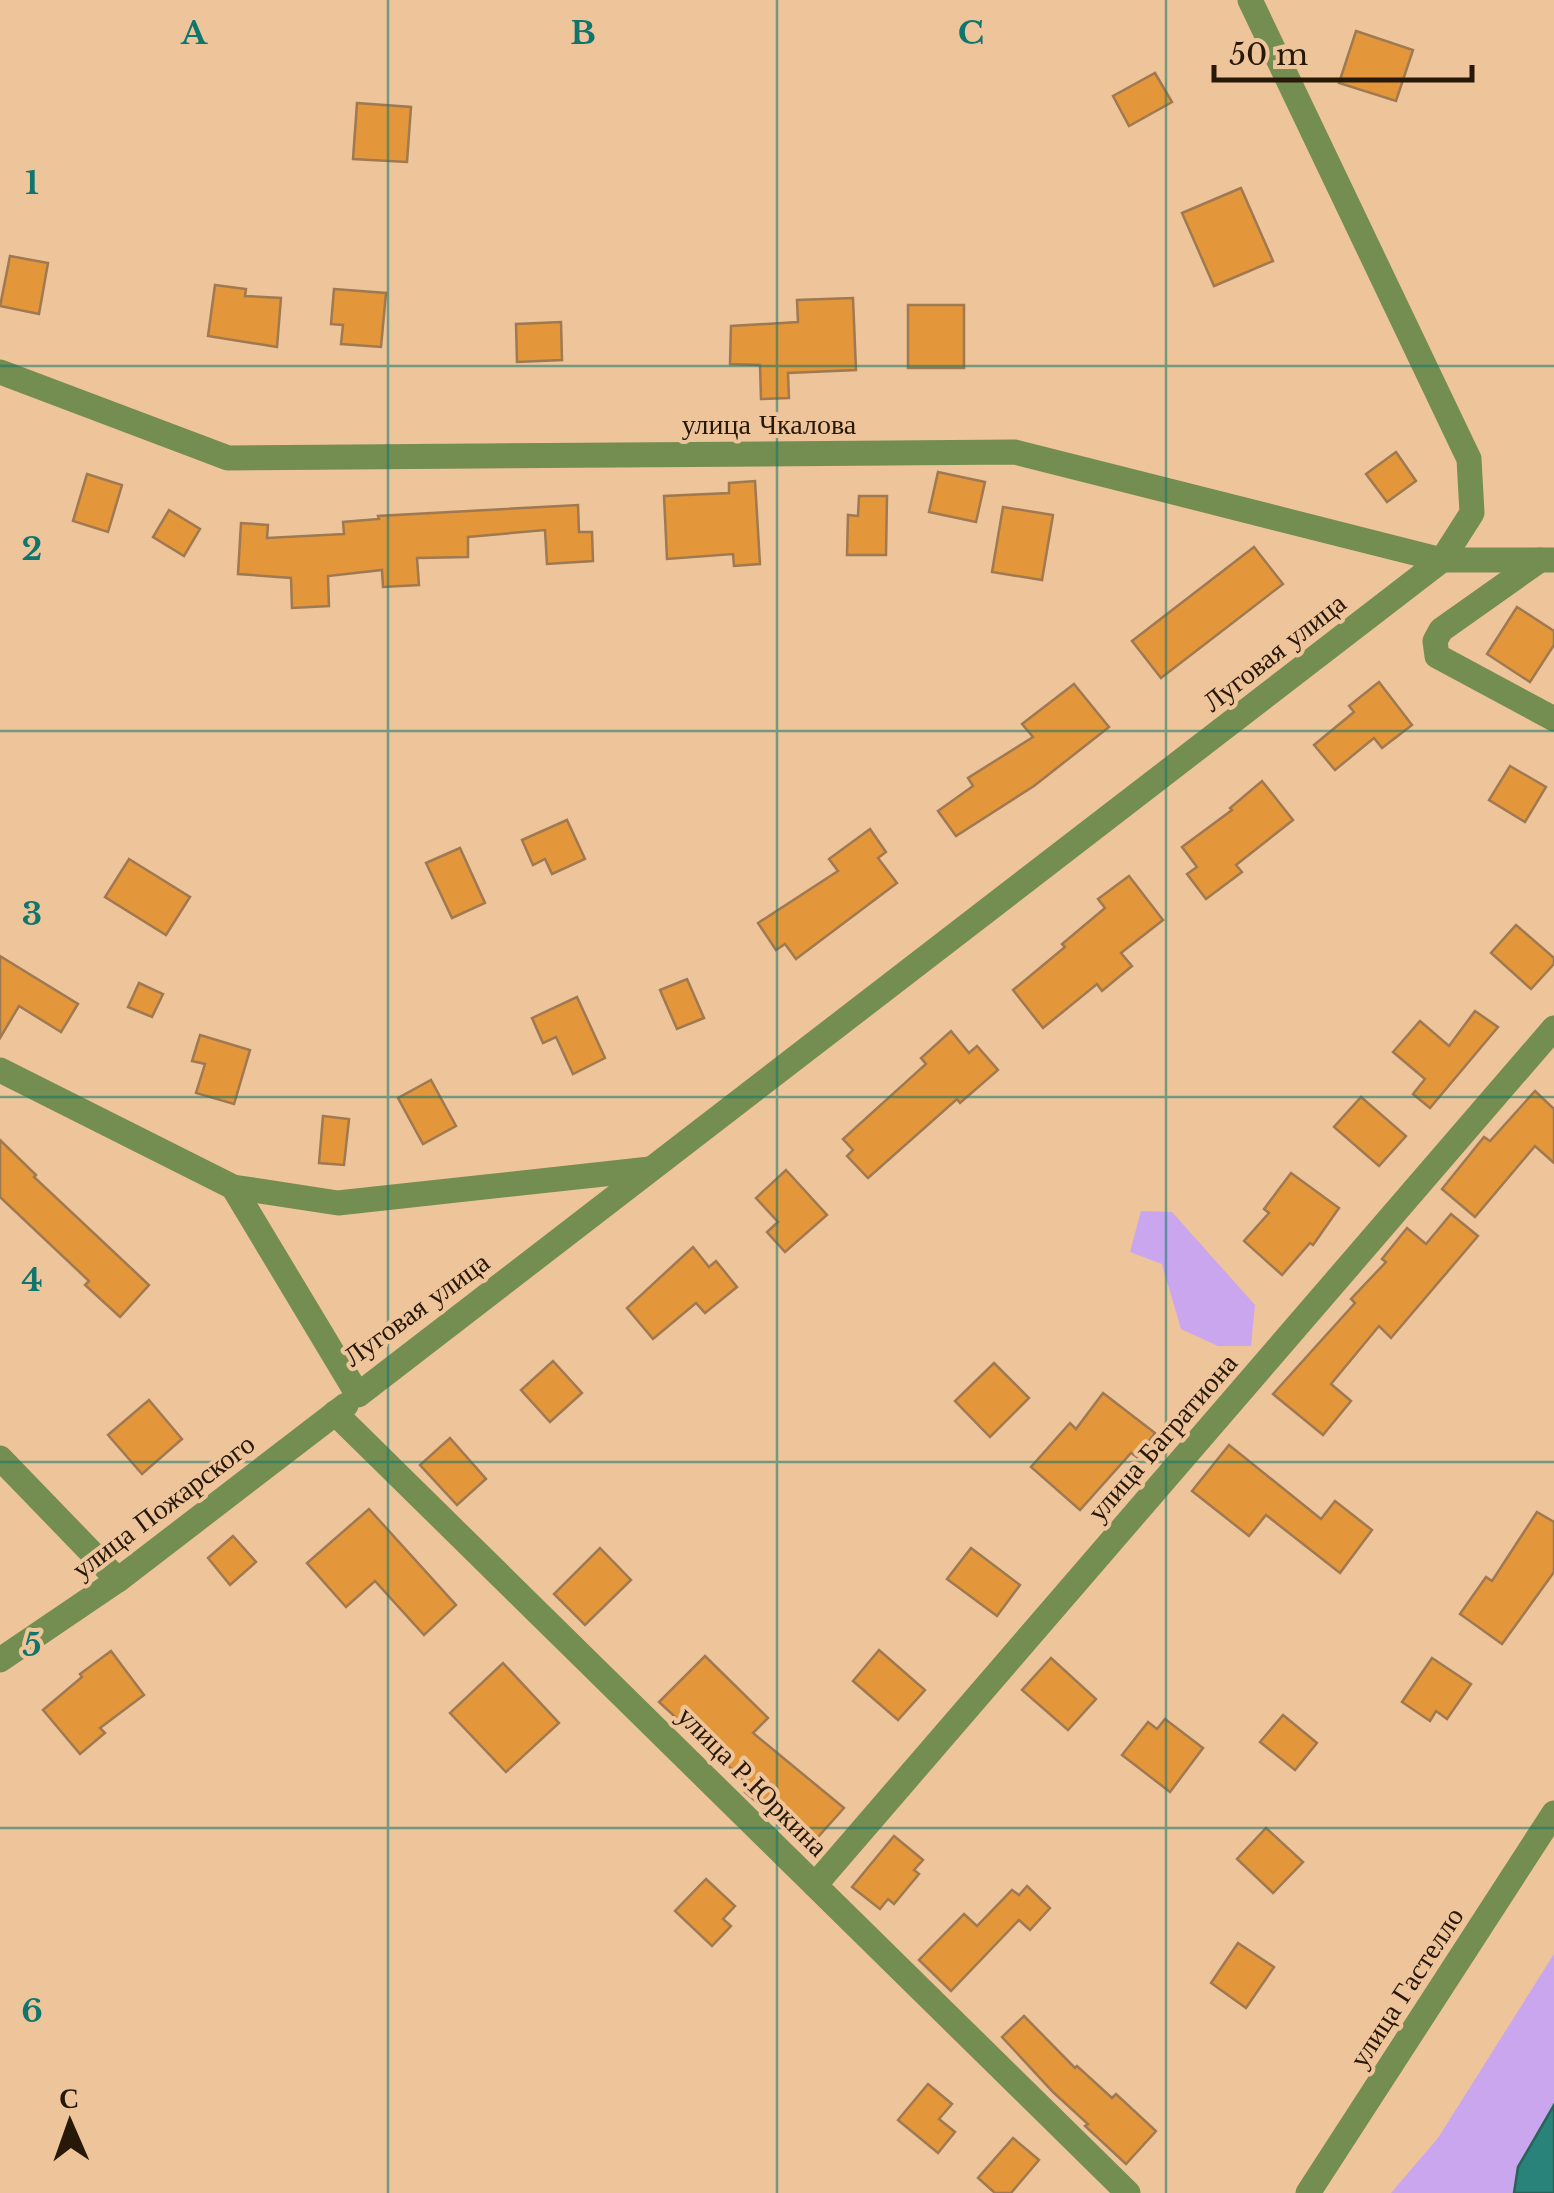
<svg xmlns="http://www.w3.org/2000/svg" width="1554" height="2193" font-family="'Libre Baskerville',serif">
  <style>
    .green { fill: #caa6ee }
    .water { fill: #2a837b; stroke: #296358; stroke-width: 2.5 }
    .building { fill: #e3963a; stroke: #9f7951; stroke-width: 2.5 }
    .lines { fill: none; stroke-linecap: round; stroke-linejoin: round }
    .street { stroke: #748d50; stroke-width: 25 }
    .grid { fill: none; stroke: #0f766e; stroke-width: 2.5; stroke-opacity: 0.55 }
    .labels { text-anchor: middle; stroke-width: 8; stroke-linejoin: round; paint-order: stroke }
    .street-label { font-size: 28px; fill: #271807; stroke: #eec49a }
    .grid-label { font-size: 32px; text-anchor: middle; font-weight: bold; fill: #0f766e; stroke: #eec49a; stroke-width: 8; stroke-linejoin: round; paint-order: stroke }
  </style>
  <rect width="100%" height="100%" fill="#eec49a"/>
  <!-- green -->
  <g class="green">
    <polygon points="1141,1211 1172,1212 1255,1305 1251,1346 1218,1346 1181,1329 1162,1264 1130,1252"/>
    <polygon points="1554,1954 1554,2105 1518,2167 1514,2193 1391,2193 1438,2138"/>
  </g>
  <!-- water -->
  <polygon class="water" points="1554,2105 1554,2193 1514,2193 1518,2167"/>
  <!-- building -->
  <g class="building">
    <polygon points="1356,31 1413,50 1396,101 1339,83"/>
    <polygon points="1155,73 1172,102 1129,126 1113,96"/>
    <polygon points="357,103 411,107 407,162 353,159"/>
    <polygon points="1241,188 1273,261 1214,286 1182,213"/>
    <polygon points="10,256 48,263 39,314 0,306"/>
    <polygon points="215,285 246,289 245,296 281,298 277,347 208,336"/>
    <polygon points="334,289 386,293 381,347 341,344 343,325 331,324"/>
    <polygon points="853,298 856,370 788,373 789,398 761,399 760,365 730,364 731,326 798,322 797,300"/>
    <rect x="908" y="305" width="56" height="63"/>
    <polygon points="561,322 562,360 517,362 516,324"/>
    <polygon points="1396,452 1416,481 1387,502 1366,474"/>
    <polygon points="938,472 985,482 976,522 929,512"/>
    <polygon points="87,474 122,485 108,532 73,521"/>
    <polygon points="755,481 760,564 734,566 733,554 667,559 664,496 729,493 729,483"/>
    <polygon points="859,496 887,496 886,555 847,555 848,515 858,516"/>
    <polygon points="578,505 579,532 592,532 593,561 547,564 545,530 468,537 468,557 417,558 419,585 383,587 382,570 328,576 329,606 292,608 291,578 238,574 241,523 268,525 267,538 344,534 343,522 379,519 378,516"/>
    <polygon points="1003,507 1053,515 1042,580 992,572"/>
    <polygon points="169,510 200,529 184,556 153,537"/>
    <polygon points="1254,547 1283,584 1161,678 1132,641"/>
    <polygon points="1517,607 1554,631 1554,645 1530,682 1487,654"/>
    <polygon points="1379,682 1412,725 1382,748 1374,738 1335,770 1314,745 1354,712 1349,706"/>
    <polygon points="1074,684 1109,727 1034,786 956,836 938,811 973,786 968,778 1033,737 1022,724"/>
    <polygon points="1510,766 1546,787 1525,822 1489,800"/>
    <polygon points="1262,781 1293,820 1236,865 1242,872 1206,899 1187,874 1197,867 1182,847 1232,810 1230,808"/>
    <polygon points="567,820 585,859 552,874 545,859 533,865 522,840"/>
    <polygon points="870,829 886,852 878,858 897,883 796,959 785,944 776,950 758,923 838,871 829,859"/>
    <polygon points="460,848 485,903 452,918 426,863"/>
    <polygon points="129,859 190,897 166,935 105,897"/>
    <polygon points="1129,876 1163,920 1121,953 1132,966 1102,991 1097,984 1043,1028 1013,990 1065,947 1062,944 1105,908 1098,899"/>
    <polygon points="1516,925 1554,958 1554,964 1531,989 1491,953"/>
    <polygon points="0,956 78,1004 61,1032 19,1006 0,1038"/>
    <polygon points="687,979 704,1018 677,1029 660,990"/>
    <polygon points="139,983 163,994 152,1017 128,1007"/>
    <polygon points="577,997 605,1058 573,1074 556,1037 543,1043 532,1018"/>
    <polygon points="1475,1011 1498,1027 1430,1108 1413,1094 1425,1079 1393,1052 1420,1021 1449,1046"/>
    <polygon points="951,1031 969,1053 977,1046 998,1070 960,1103 957,1099 868,1178 847,1156 853,1150 843,1139 926,1064 921,1058"/>
    <polygon points="200,1035 250,1050 234,1104 196,1093 205,1064 192,1061"/>
    <polygon points="431,1080 456,1126 423,1144 398,1098"/>
    <polygon points="1535,1091 1554,1109 1554,1163 1535,1146 1475,1217 1442,1189 1484,1137 1490,1141"/>
    <polygon points="1361,1097 1406,1136 1379,1166 1334,1127"/>
    <polygon points="323,1116 349,1119 344,1165 319,1163"/>
    <polygon points="0,1140 36,1175 34,1177 149,1285 120,1317 85,1285 89,1281 0,1197"/>
    <polygon points="786,1170 827,1215 785,1252 767,1232 778,1222 756,1198"/>
    <polygon points="1291,1173 1339,1208 1313,1245 1310,1243 1282,1275 1244,1241 1269,1213 1264,1209"/>
    <polygon points="1451,1214 1478,1236 1391,1338 1379,1326 1331,1384 1351,1401 1323,1435 1273,1394 1355,1303 1351,1299 1386,1262 1382,1259 1407,1228 1426,1244"/>
    <polygon points="693,1247 709,1267 716,1261 737,1287 705,1313 696,1303 653,1339 627,1308"/>
    <polygon points="553,1361 582,1393 550,1422 521,1390"/>
    <polygon points="994,1363 1029,1398 990,1437 955,1401"/>
    <polygon points="1103,1393 1155,1433 1137,1457 1131,1453 1080,1510 1031,1467 1070,1423 1076,1429"/>
    <polygon points="149,1400 182,1439 142,1474 108,1435"/>
    <polygon points="450,1438 486,1479 457,1505 420,1465"/>
    <polygon points="1229,1445 1321,1519 1335,1501 1372,1530 1340,1573 1266,1515 1249,1536 1192,1491"/>
    <polygon points="369,1509 456,1605 424,1635 375,1581 346,1607 307,1563"/>
    <polygon points="1537,1512 1554,1522 1554,1572 1502,1644 1460,1614 1486,1577 1492,1581"/>
    <polygon points="233,1536 256,1562 230,1585 208,1558"/>
    <polygon points="600,1548 631,1580 585,1625 554,1594"/>
    <polygon points="971,1548 1020,1585 997,1616 947,1579"/>
    <polygon points="879,1650 925,1690 898,1720 853,1681"/>
    <polygon points="111,1651 144,1695 100,1728 105,1733 80,1754 43,1710 82,1677 80,1674"/>
    <polygon points="705,1656 768,1718 753,1733 844,1808 809,1847 745,1792 750,1786 659,1702"/>
    <polygon points="1051,1658 1096,1699 1068,1730 1022,1690"/>
    <polygon points="1432,1658 1471,1684 1447,1719 1436,1711 1430,1721 1402,1702"/>
    <polygon points="503,1663 559,1723 506,1772 450,1713"/>
    <polygon points="1283,1715 1317,1743 1295,1770 1260,1742"/>
    <polygon points="1165,1719 1203,1748 1170,1792 1122,1755 1148,1722 1157,1729"/>
    <polygon points="1266,1828 1303,1862 1273,1893 1237,1859"/>
    <polygon points="894,1836 923,1860 914,1870 919,1874 894,1904 888,1899 880,1909 852,1887"/>
    <polygon points="706,1879 735,1906 723,1919 731,1926 712,1946 675,1911"/>
    <polygon points="1027,1886 1050,1908 1030,1930 1019,1920 951,1991 919,1960 964,1914 977,1926 1012,1890 1019,1895"/>
    <polygon points="1238,1943 1274,1967 1246,2008 1211,1983"/>
    <polygon points="1024,2016 1075,2068 1077,2066 1112,2098 1116,2094 1156,2131 1126,2164 1085,2126 1088,2124 1053,2092 1002,2037"/>
    <polygon points="928,2084 952,2104 939,2119 955,2132 938,2153 898,2120"/>
    <polygon points="1013,2138 1039,2160 1011,2193 995,2193 978,2178"/>
  </g>
  <g class="lines">
    <!-- street -->
    <g class="street">
      <polyline points="0,372 228,458 1015,452 1442,560 1554,560"/>
      <polyline points="1540,560 1441,630 1435,641 1437,656 1554,719"/>
      <polyline points="0,1070 233,1187 358,1395 1442,560 1472,513 1469,459 1250,0"/>
      <polyline points="233,1187 338,1203 650,1169"/>
      <polyline points="335,1413 1128,2193"/>
      <polyline points="0,1458 118,1580"/>
      <polyline points="0,1660 118,1580 346,1405"/>
      <polyline points="815,1885 1554,1028"/>
      <polyline points="1308,2193 1554,1813"/>
    </g>
  </g>
  <!-- grid -->
  <path class="grid" d="M388,0V2193M777,0V2193M1166,0V2193M0,366H1554M0,731H1554M0,1097H1554M0,1462H1554M0,1828H1554"/>
  <g class="labels">
    <!-- street labels -->
    <g class="street-label">
      <text x="769" y="434">улица Чкалова</text>
      <text transform="translate(1274 652) rotate(-38)" y="10">Луговая улица</text>
      <text transform="translate(416 1309) rotate(-36)" y="10">Луговая улица</text>
      <text transform="translate(1162 1437) rotate(-49)" y="10">улица Багратиона</text>
      <text transform="translate(163 1506) rotate(-37)" y="10">улица Пожарского</text>
      <text transform="translate(753 1781) rotate(45)" y="10">улица Р.Юркина</text>
      <text transform="translate(1406 1987) rotate(-57)" y="10">улица Гастелло</text>
    </g>
  </g>
  <g class="grid-label">
    <text x="194" y="44">A</text>
    <text x="583" y="44">B</text>
    <text x="971" y="44">C</text>
    <text x="32" y="194">1</text>
    <text x="32" y="560">2</text>
    <text x="32" y="925">3</text>
    <text x="32" y="1291">4</text>
    <text x="32" y="1656">5</text>
    <text x="32" y="2022">6</text>
  </g>
  <!-- north arrow -->
  <g transform="translate(70 2123) rotate(358)" stroke="#eec49a" stroke-width="8" paint-order="stroke">
  <path d="M0-8L18 38L0 25L-18 38Z" fill="#271807"/>
  <text y="-15" font-size="28" font-weight="bold" text-anchor="middle" fill="#271807">С</text>
  </g>
  <!-- scale -->
  <path d="M1214 65v15h258v-15" fill="none" stroke="#271807" stroke-width="5"/>
  <text x="1229" y="65" font-size="30" fill="#271807" stroke="#eec49a" stroke-width="8" paint-order="stroke">50 m</text>
</svg>
